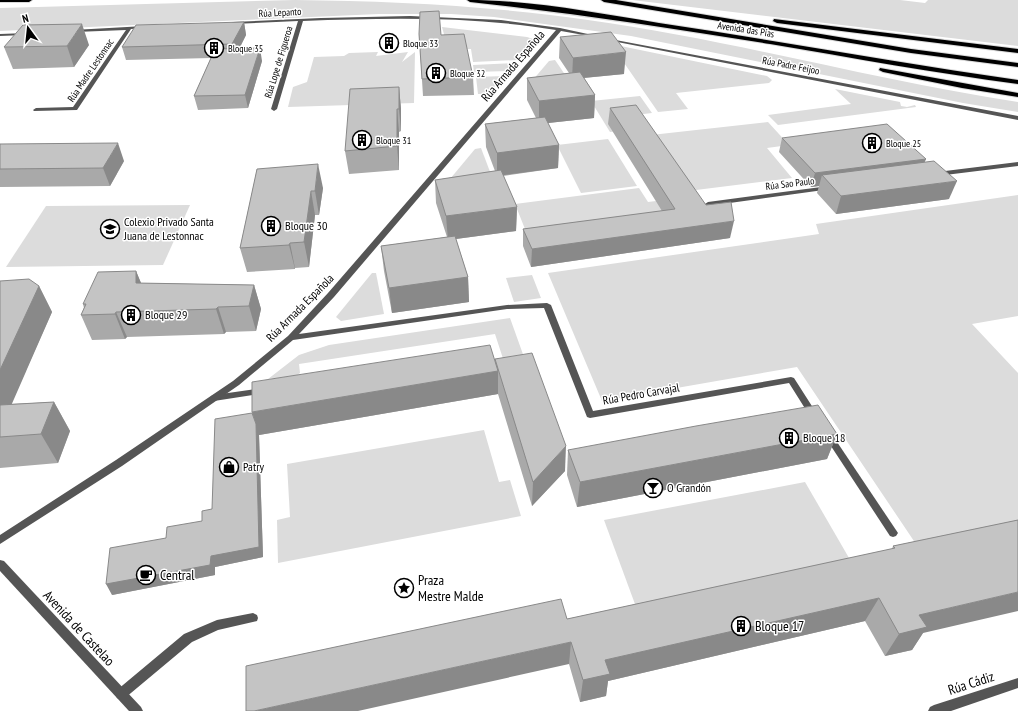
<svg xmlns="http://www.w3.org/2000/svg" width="1018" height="711" font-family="'PT Sans Narrow',sans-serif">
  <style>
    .green { fill: #dcdcdc }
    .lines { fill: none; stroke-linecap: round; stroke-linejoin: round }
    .highway-casing { stroke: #dbdbdb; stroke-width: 2 }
    .lane { fill: #555; fill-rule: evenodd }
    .street { fill: #555; fill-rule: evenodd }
    .highway { fill: #000; fill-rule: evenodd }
    .wall { fill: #a9a9a9 }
    .shaded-wall { fill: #898989 }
    .building { fill: #c4c4c4; stroke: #898989 }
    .labels { text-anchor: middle; stroke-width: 3; stroke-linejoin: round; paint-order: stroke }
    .far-street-label { font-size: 10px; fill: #000; stroke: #fff }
    .far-poi-label { font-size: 10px; fill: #000; stroke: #fff; text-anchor: start }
    .street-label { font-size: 12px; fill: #000; stroke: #fff }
    .poi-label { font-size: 12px; fill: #000; stroke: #fff; text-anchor: start }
    .near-poi-label { font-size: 14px; fill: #000; stroke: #fff; text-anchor: start }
    .near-street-label { font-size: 14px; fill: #000; stroke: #fff }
  </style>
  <rect width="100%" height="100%" fill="#fff"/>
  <!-- green -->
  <g class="green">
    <path d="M295,0C393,1 491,6 588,20C733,40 874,80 1018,102V112L963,103L631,36L494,17L451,14H379L0,31V8Z"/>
    <polygon points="632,0 900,0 925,3 928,0 1018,0 1018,46"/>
    <polygon points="442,27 527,37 533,39 534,43 518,60 473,62 471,49 448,49"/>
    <polygon points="611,44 767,76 772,80 769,83 676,93 688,109 658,112"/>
    <polygon points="378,52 376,56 408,52 402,62 415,52 414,103 288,107 293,87 307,82 314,57 344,56 349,53"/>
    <polygon points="555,60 568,79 532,81 549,61"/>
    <polygon points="515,63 508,71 474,72 473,65"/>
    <polygon points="504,76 488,94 478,94 476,77"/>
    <polygon points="835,89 900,102 901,106 907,107 915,105 916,107 778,125 768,115 851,104"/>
    <polygon points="640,96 652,113 627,116 635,129 610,132 591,101"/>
    <polygon points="768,122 789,145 767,148 792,178 688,191 651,135"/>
    <polygon points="608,139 637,186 581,193 557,145"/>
    <polygon points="481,148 492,177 450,179 475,149"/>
    <polygon points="639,188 648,202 688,197 701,217 529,239 515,204"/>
    <polygon points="1018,195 1018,316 972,324 1018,373 1018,532 922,553 797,367 602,401 548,273 819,234 816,224"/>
    <polygon points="190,205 163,265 6,267 46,206"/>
    <polygon points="372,273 376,273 384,314 341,321 336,317"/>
    <polygon points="532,275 541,298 514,302 506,278"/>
    <polygon points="510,318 529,371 508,374 495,334 299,364 300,373 296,376 268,379 299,355 329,345"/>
    <polygon points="484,430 499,482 510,480 521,516 278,563 277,520 290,517 287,464"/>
    <polygon points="805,482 856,570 639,615 604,520"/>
  </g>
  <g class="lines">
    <!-- highway casing -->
    <g class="highway-casing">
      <g id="highway">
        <polygon points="0,0 32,0 29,2 0,2"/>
        <path d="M467,0C531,0 596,13 659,23C779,41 898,63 1018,80V84C935,73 853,58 770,44C670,28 570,13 470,2Z"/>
        <polygon points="601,0 616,0 911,49 1018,63 1018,67 911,53 604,2"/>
        <polygon points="774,19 1018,49 1018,53 777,23 773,21"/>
        <polygon points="880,68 1018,93 1018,97 962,88 883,72 879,70"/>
      </g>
    </g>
    <!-- lane -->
    <g class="lane">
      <polygon points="262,388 265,389 266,391 265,393 214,401 211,400 210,398 211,396 214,395"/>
      <polygon points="253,613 257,615 258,618 257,621 218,630 192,642 125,698 121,700 117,698 115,694 117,690 184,634 217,620"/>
    </g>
    <!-- street -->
    <g class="street">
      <path d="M410,16L501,20L560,28L597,36L595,37L561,31L334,297L299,334L507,305L547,303L551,305L593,411L791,377L794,378L817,414L818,416L817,418H811L789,383L590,418L587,417L544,308L507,309L293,340L239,385L122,466L0,544V535L116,460L233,381L288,336L328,293L556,30C472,16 388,18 303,21L277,109L274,111L271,109L298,21L233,24L231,23L233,22L321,18Z"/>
      <polygon points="145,26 147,26 147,28 131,29 77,110 34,111 33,110 36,108 73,107 126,30 75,32 73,32 73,30"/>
      <polygon points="27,33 27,34 25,35 0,36 0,34"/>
      <polygon points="605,38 1018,116 1018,120 607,40 605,40"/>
      <polygon points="1018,162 1018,166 937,176 934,174 937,172"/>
      <polygon points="829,186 832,188 831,189 708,206 705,204 708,202"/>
      <polygon points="828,432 831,433 896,530 898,533 896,536 893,537 890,536 825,437 824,435 825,433"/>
      <polygon points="0,560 4,561 141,707 143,711 129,711 0,571"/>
      <polygon points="1018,678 1018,688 951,711 928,711 930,707 934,705"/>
    </g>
    <!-- highway -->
    <use href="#highway" class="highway"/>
  </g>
  <!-- wall -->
  <g class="wall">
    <polygon points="244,22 246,35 239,49 262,61 248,108 198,110 194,96 211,58 126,60 122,47"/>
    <polygon points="419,34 441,35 473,77 474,95 423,96"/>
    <polygon points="560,37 624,74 584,78 595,95 594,118 548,123 559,145 558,168 503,176 517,207 516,231 456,239 468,277 469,302 392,313 384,271 381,246 447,237 436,203 435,180 495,171 486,147 485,124 536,118 527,100 527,78 569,73 559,58"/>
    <polygon points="89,45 74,67 13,69 4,47"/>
    <polygon points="399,87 401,109 401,131 399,132 399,170 349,174 345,151"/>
    <polygon points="610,108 706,205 730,238 531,267 523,246 523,229 662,211 608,124"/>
    <polygon points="782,138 926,159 924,162 949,199 836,214 817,193 819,186 811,187 779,152"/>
    <polygon points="0,144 124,161 110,186 0,187"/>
    <polygon points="257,169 323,188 319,215 315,215 309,267 295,268 295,269 247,272 240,248"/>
    <polygon points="136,271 141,283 254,285 261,309 256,331 226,332 224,334 127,337 125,339 92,340 81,315 84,308 83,304"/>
    <polygon points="0,281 39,286 52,312 11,404 54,402 70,431 58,463 0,468"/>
    <polygon points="495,359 565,471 532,506 498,394 259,435 263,557 215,567 215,575 112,595 166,538 202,521 212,509 252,413 252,412 495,361"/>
    <polygon points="837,434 827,459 577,507 567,475 568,450"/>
    <polygon points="1018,520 923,633 912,650 885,656 865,621 608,681 606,696 580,702 569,664 567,619 892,549 893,546"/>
  </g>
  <!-- shaded-wall -->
  <g class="shaded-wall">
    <polygon points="244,22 246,35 235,57 232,44"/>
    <polygon points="82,24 89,45 74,67 67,46"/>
    <polygon points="260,48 262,61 248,108 245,95"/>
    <polygon points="626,52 624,74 572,79 573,58"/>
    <polygon points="399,87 401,109 401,131 399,109"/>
    <polygon points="595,95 594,118 539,124 539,101"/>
    <polygon points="397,109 399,132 399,170 397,146"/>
    <polygon points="118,143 124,161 110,186 103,168"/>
    <polygon points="559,145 558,168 497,176 497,153"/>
    <polygon points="926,159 920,173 822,175 819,186 811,187 815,173"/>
    <polygon points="318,164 323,188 319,215 315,191"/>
    <polygon points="957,181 949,199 836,214 841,196"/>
    <polygon points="311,191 315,215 309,267 304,242"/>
    <polygon points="517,207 516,231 448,240 446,216"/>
    <polygon points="734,221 730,238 531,267 532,249"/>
    <polygon points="290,243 295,268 295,269 289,245"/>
    <polygon points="136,271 146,295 136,283"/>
    <polygon points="468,277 469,302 392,313 389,288"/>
    <polygon points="254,285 261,309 256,331 249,306"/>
    <polygon points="39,286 52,312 0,431 0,370"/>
    <polygon points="218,307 226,332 224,334 216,309"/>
    <polygon points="116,312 127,337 125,339 115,314"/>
    <polygon points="498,371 498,394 259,435 263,557 215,567 215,575 112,595 106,584 211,556 256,424 252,412"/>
    <polygon points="54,402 70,431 58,463 41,434"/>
    <polygon points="837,434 827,459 577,507 580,482"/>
    <polygon points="566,446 565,471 532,506 533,482"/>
    <polygon points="1018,592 1018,611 923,633 912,650 885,656 899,634 919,615"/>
    <polygon points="879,598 865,621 608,681 606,696 580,702 583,680 605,660"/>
    <polygon points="571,642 569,664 358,711 254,711"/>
  </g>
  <!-- building -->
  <g class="building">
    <polygon points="439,11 441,35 464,34 473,77 422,79 419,34 420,12"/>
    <polygon points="244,22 232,44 122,47 136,25"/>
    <polygon points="82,24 67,46 4,47 23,25"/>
    <polygon points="611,32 626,52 573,58 560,37"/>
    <polygon points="260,48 245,95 194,96 215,49"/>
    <polygon points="580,72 595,95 539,101 527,78"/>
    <polygon points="399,87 399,109 397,109 397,146 345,151 350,89"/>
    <polygon points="636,105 706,205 731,202 734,221 532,249 523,229 675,209 610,108"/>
    <polygon points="545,117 559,145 497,153 485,124"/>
    <polygon points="887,124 926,159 815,173 782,138"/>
    <polygon points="118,143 103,168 0,169 0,144"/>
    <polygon points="934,161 957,181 841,196 822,175"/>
    <polygon points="318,164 315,191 311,191 304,242 290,243 289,245 240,248 257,169"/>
    <polygon points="501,170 517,207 446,216 435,180"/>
    <polygon points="455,236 468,277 389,288 381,246"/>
    <polygon points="136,271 136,283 254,285 249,306 218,307 216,309 116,312 115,314 81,315 86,304 83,304 98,272"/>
    <polygon points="29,279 39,286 0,370 0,281"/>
    <polygon points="490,345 498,371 252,412 252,382"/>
    <polygon points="532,353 566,446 533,482 495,359"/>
    <polygon points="54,402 41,434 0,437 0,405"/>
    <polygon points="818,405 837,434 580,482 568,450 696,426"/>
    <polygon points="252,413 256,424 259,547 211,556 210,565 106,584 110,548 166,538 167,527 202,521 202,511 212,509 215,419"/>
    <polygon points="1018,520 1018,592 919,615 927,627 899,634 879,598 605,660 610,674 583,680 571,642 254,711 246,711 246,666 561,599 567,619 895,548 893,546"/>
  </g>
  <!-- icons -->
  <defs>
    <g id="building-ring" transform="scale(1)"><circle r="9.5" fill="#fff" stroke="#000" stroke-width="1.5"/><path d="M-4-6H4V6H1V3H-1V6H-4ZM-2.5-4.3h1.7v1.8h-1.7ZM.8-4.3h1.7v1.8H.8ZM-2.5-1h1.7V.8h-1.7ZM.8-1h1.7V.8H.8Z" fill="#000"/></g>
    <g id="school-ring" transform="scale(1)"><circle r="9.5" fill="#fff" stroke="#000" stroke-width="1.5"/><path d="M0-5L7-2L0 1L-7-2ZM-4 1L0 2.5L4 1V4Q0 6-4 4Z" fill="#000"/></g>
    <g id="shop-ring" transform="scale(1)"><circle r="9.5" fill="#fff" stroke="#000" stroke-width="1.5"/><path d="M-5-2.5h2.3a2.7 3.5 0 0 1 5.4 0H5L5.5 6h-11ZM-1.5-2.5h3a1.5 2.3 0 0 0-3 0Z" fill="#000"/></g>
    <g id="bar-ring" transform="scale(1)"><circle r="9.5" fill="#fff" stroke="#000" stroke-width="1.5"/><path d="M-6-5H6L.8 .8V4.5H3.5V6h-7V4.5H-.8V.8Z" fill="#000"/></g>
    <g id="cafe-ring" transform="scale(1)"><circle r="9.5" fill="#fff" stroke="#000" stroke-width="1.5"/><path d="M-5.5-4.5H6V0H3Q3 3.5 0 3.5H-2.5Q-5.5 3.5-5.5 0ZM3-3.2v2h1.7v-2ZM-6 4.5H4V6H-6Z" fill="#000"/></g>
    <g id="sight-ring" transform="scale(1)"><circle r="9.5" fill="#fff" stroke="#000" stroke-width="1.5"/><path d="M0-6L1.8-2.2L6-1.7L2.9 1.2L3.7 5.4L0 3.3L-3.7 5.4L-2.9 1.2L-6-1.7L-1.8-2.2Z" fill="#000"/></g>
  </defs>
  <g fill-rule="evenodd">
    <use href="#building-ring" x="389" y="43"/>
    <use href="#building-ring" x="214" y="48"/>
    <use href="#building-ring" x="436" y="73"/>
    <use href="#building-ring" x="362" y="140"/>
    <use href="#building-ring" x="872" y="143"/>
    <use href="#building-ring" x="271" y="226"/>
    <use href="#school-ring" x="110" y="229"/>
    <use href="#building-ring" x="131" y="315"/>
    <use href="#building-ring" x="789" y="438"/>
    <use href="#shop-ring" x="229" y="467"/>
    <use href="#bar-ring" x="653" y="488"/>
    <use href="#cafe-ring" x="146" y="575"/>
    <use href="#sight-ring" x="404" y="588"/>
    <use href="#building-ring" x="741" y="626"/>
  </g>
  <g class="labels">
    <!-- far-street labels -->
    <g class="far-street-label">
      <text transform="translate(280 12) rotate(-3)" y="4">Rúa Lepanto</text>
      <text transform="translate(746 29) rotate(9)" y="4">Avenida das Pías</text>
      <text transform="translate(278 62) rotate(-73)" y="4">Rúa Lope de Figueroa</text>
      <text transform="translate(791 65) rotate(11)" y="4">Rúa Padre Feijoo</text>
      <text transform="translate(90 70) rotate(-56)" y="4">Rúa Madre Lestonnac</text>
      <text transform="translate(790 183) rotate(-7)" y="4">Rúa Sao Paulo</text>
    </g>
    <!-- far-poi labels -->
    <g class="far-poi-label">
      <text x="403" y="47">Bloque 33</text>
      <text x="228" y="52">Bloque 35</text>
      <text x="450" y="77">Bloque 32</text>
      <text x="376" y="144">Bloque 31</text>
      <text x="886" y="147">Bloque 25</text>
    </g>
    <!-- street labels -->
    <g class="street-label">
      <text transform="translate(513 66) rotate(-49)" y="4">Rúa Armada Española</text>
      <text transform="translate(300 308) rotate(-45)" y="4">Rúa Armada Española</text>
      <text transform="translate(641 394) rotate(-10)" y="4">Rúa Pedro Carvajal</text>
    </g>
    <!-- poi labels -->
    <g class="poi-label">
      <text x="124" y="226">Colexio Privado Santa<tspan x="124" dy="14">Juana de Lestonnac</tspan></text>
      <text x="285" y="230">Bloque 30</text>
      <text x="145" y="319">Bloque 29</text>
      <text x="803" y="442">Bloque 18</text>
      <text x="243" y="471">Patry</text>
      <text x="667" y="492">O Grandón</text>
    </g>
    <!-- near-poi labels -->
    <g class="near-poi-label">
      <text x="160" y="580">Central</text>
      <text x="418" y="585">Praza<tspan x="418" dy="16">Mestre Malde</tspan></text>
      <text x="755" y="631">Bloque 17</text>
    </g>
    <!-- near-street labels -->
    <g class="near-street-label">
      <text transform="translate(79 628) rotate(47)" y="5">Avenida de Castelao</text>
      <text transform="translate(971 683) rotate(-18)" y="5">Rúa Cádiz</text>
    </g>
  </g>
  <!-- north arrow -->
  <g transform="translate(28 28) rotate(345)" stroke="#ffffff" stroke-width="3" paint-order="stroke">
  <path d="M0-3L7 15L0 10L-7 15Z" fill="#000000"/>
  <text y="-6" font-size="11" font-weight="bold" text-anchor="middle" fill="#000000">N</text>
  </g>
</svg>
